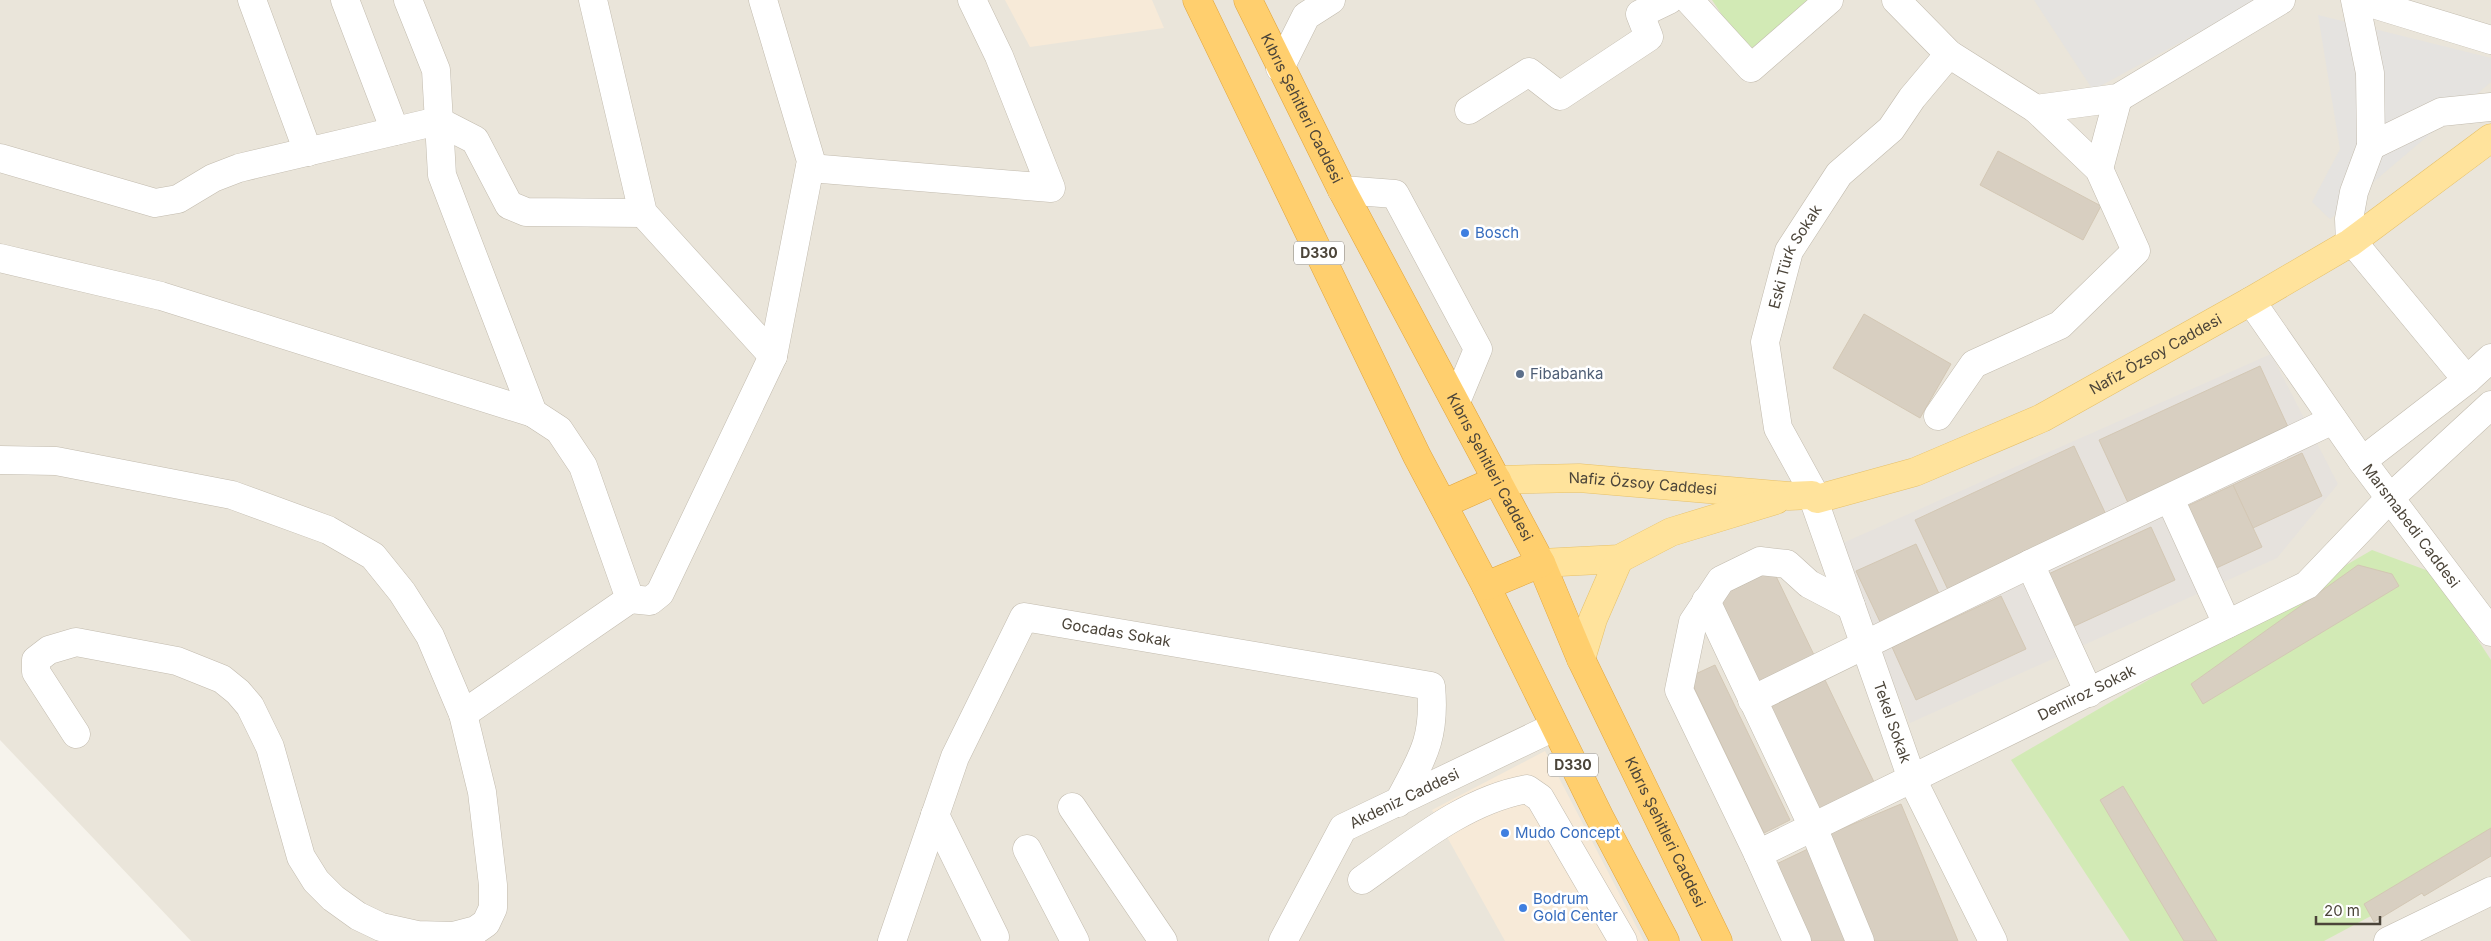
<svg xmlns="http://www.w3.org/2000/svg" width="2491" height="941" font-family="Inter,sans-serif">
  <style>
    .residential { fill: #eae5da }
    .commercial { fill: #f7ead8 }
    .industrial { fill: #e6e2dd }
    .green { fill: #d2eab5 }
    .parking { fill: #e5e3e0 }
    .building { fill: #d8cfc1; stroke: #d3c7b4 }
    .lines { fill: none; stroke-linecap: round; stroke-linejoin: round }
    .minor-casing { stroke: #c2bbae; stroke-width: 29 }
    .major-casing { stroke: #e6c16a; stroke-width: 29 }
    .highway-casing { stroke: #e0a43c; stroke-width: 29 }
    .minor { stroke: #fff; stroke-width: 28 }
    .major { stroke: #ffe39c; stroke-width: 28 }
    .highway { stroke: #ffcf6e; stroke-width: 28 }
    .shop-dot { fill: #3f7fe0; stroke: #fff; stroke-width: 2 }
    .service-dot { fill: #5c6f8a; stroke: #fff; stroke-width: 2 }
    .labels { text-anchor: middle; stroke-width: 5; stroke-linejoin: round; paint-order: stroke }
    .shield { fill: #fff; stroke: #817c74; stroke-width: 1 }
    .shield-label { font-size: 14px; font-weight: bold; fill: #4b4439 }
    .street-label { font-size: 15px; fill: #4b4439; stroke: #fff }
    .shop-label { font-size: 15px; fill: #366cbe; stroke: #fff; text-anchor: start }
    .service-label { font-size: 15px; fill: #4e5e75; stroke: #fff; text-anchor: start }
  </style>
  <rect width="100%" height="100%" fill="#f6f3ec"/>
  <!-- residential -->
  <polygon class="residential" points="0,0 2491,0 2491,941 191,941 0,740"/>
  <!-- commercial -->
  <g class="commercial">
    <polygon points="1005,0 1152,0 1164,28 1030,47"/>
    <polygon points="1545,751 1644,941 1505,941 1432,810"/>
  </g>
  <!-- industrial -->
  <polygon class="industrial" points="2271,354 2338,484 2277,558 1910,723 1836,546"/>
  <!-- green -->
  <g class="green">
    <polygon points="1712,0 1817,0 1759,49 1742,45"/>
    <polygon points="2372,550 2434,573 2491,660 2491,852 2324,941 2130,941 2011,760"/>
  </g>
  <!-- parking -->
  <g class="parking">
    <polygon points="2034,0 2258,0 2093,90"/>
    <polygon points="2318,15 2491,58 2491,82 2330,219 2312,202 2340,149"/>
  </g>
  <!-- building -->
  <g class="building">
    <polygon points="1998,151 2101,206 2083,240 1980,185"/>
    <polygon points="1864,314 1951,364 1920,418 1833,368"/>
    <polygon points="2260,366 2289,429 2129,505 2099,440"/>
    <polygon points="2074,446 2109,521 1950,594 1915,520"/>
    <polygon points="2302,453 2322,496 2253,528 2233,485"/>
    <polygon points="2233,485 2262,547 2210,571 2181,509"/>
    <polygon points="2151,527 2175,580 2068,629 2044,576"/>
    <polygon points="1916,544 1941,598 1882,626 1856,571"/>
    <polygon points="2358,565 2392,574 2399,586 2203,704 2191,684"/>
    <polygon points="1773,570 1815,657 1760,684 1718,597"/>
    <polygon points="2001,596 2026,649 1916,700 1892,647"/>
    <polygon points="1715,665 1790,820 1764,833 1689,677"/>
    <polygon points="1825,680 1874,782 1816,811 1766,709"/>
    <polygon points="2123,786 2217,941 2184,941 2100,800"/>
    <polygon points="1901,804 1958,941 1866,941 1822,837"/>
    <polygon points="2491,828 2491,856 2424,896 2422,893 2374,922 2364,904"/>
    <polygon points="1810,848 1855,941 1804,941 1768,868"/>
  </g>
  <g class="lines">
    <!-- minor casing -->
    <g class="minor-casing">
      <g id="minor">
        <polyline points="252,0 308,152"/>
        <polyline points="345,0 395,131"/>
        <polyline points="408,0 436,70 442,175 533,413 559,430 583,466 630,599 463,714"/>
        <polyline points="593,0 643,213 773,356"/>
        <polyline points="1689,0 1751,68 1829,0"/>
        <polyline points="1896,0 1949,54 2036,109 2118,98 2281,0"/>
        <polyline points="2360,0 2491,40"/>
        <polyline points="1280,68 1306,16 1331,0"/>
        <polyline points="1469,110 1529,72 1560,96 1649,37 1640,14 1669,0"/>
        <polyline points="2371,146 2441,112 2491,107"/>
        <polyline points="0,158 155,203 178,199 213,178 239,168 438,121 475,140 509,205 526,212 643,213"/>
        <polyline points="810,168 1051,188 999,56 972,0"/>
        <polyline points="2099,169 2118,98"/>
        <polyline points="1342,190 1395,194 1478,349 1456,402"/>
        <polyline points="2352,241 2467,380"/>
        <polyline points="2350,243 2349,219 2354,192 2371,146 2370,73 2355,0"/>
        <polyline points="0,258 161,296 533,413"/>
        <path id="s1" d="M2251,301L2362,461L2491,632"/>
        <polyline points="1938,416 1974,364 2060,325 2136,251 2099,169 2036,109"/>
        <polyline points="0,460 56,461 232,495 328,530 373,556 402,592 430,636 463,714 482,792 493,885 493,908 486,923 476,930 453,936 417,935 381,927 358,916 333,898 316,881 301,857 270,747 250,706 238,692 222,679 177,661 76,642 49,650 36,660 36,672 76,734"/>
        <polyline points="2362,461 2467,380 2491,358"/>
        <path id="s2" d="M1812,495L1912,779L1993,941"/>
        <path id="s3" d="M1817,499L1778,428L1765,342L1789,251L1839,174L1891,129L1912,98L1949,54"/>
        <polyline points="2170,499 2227,624"/>
        <polyline points="2030,564 2089,693"/>
        <polyline points="630,599 650,601 660,593 773,356 811,161 763,0"/>
        <polyline points="1706,601 1813,827 1860,941"/>
        <polyline points="1752,700 2030,564 2333,420"/>
        <polyline points="1072,807 1163,941"/>
        <polyline points="935,815 995,937"/>
        <polyline points="1027,849 1075,941"/>
        <path id="s4" d="M1758,854L2307,585L2390,498L2491,405"/>
        <path d="M1362,880C1412,845 1465,800 1527,789L1540,798L1623,941"/>
        <path id="s5" d="M892,941L955,757L1024,617L1431,686C1436,739 1422,758 1398,803"/>
        <path id="s6" d="M1283,941L1343,828L1554,727"/>
        <polyline points="1797,941 1758,854 1679,690 1693,622 1721,580 1760,561 1787,564 1809,584 1851,606"/>
        <polyline points="2388,941 2491,891"/>
      </g>
    </g>
    <!-- major casing -->
    <g class="major-casing">
      <g id="major">
        <path id="s7" d="M1497,480L1579,478L1789,496L1812,495L1817,499L1915,472L2042,418L2251,301L2350,243L2491,138"/>
        <polyline points="1541,563 1619,559 1671,532 1776,500"/>
        <polyline points="1581,659 1593,619 1619,559"/>
      </g>
    </g>
    <!-- highway casing -->
    <g class="highway-casing">
      <g id="highway">
        <polyline points="1197,0 1417,456 1486,586 1599,816 1665,941"/>
        <path id="s8" d="M1248,0L1342,190L1541,563L1581,659L1718,941"/>
        <polyline points="1443,504 1497,480"/>
        <polyline points="1486,586 1541,563"/>
      </g>
    </g>
    <!-- minor -->
    <use href="#minor" class="minor"/>
    <!-- major -->
    <use href="#major" class="major"/>
    <!-- highway -->
    <use href="#highway" class="highway"/>
  </g>
  <!-- markers -->
  <g class="shop-dot">
    <circle cx="1465" cy="233" r="5"/>
    <circle cx="1505" cy="833" r="5"/>
    <circle cx="1523" cy="908" r="5"/>
  </g>
  <circle class="service-dot" cx="1520" cy="374" r="5"/>
  <g class="labels">
    <!-- shield labels -->
    <g class="shield">
      <rect x="1294" y="241.5" width="50" height="23" rx="4"/>
      <rect x="1548" y="753.5" width="50" height="23" rx="4"/>
    </g>
    <g class="shield-label">
      <text x="1319" y="258">D330</text>
      <text x="1573" y="770">D330</text>
    </g>
    <!-- street labels -->
    <g class="street-label">
      <text dy="5" stroke="none"><textPath href="#s8" startOffset="121">Kıbrıs Şehitleri Caddesi</textPath></text>
      <text dy="5" stroke="none"><textPath href="#s3" startOffset="259">Eski Türk Sokak</textPath></text>
      <text dy="5" stroke="none"><textPath href="#s7" startOffset="692">Nafiz Özsoy Caddesi</textPath></text>
      <text dy="5" stroke="none"><textPath href="#s8" startOffset="526">Kıbrıs Şehitleri Caddesi</textPath></text>
      <text dy="5" stroke="none"><textPath href="#s7" startOffset="146">Nafiz Özsoy Caddesi</textPath></text>
      <text dy="5" stroke="none"><textPath href="#s1" startOffset="276">Marsmabedi Caddesi</textPath></text>
      <text dy="5" stroke="none"><textPath href="#s5" startOffset="444">Gocadas Sokak</textPath></text>
      <text dy="5" stroke="none"><textPath href="#s4" startOffset="366">Demiroz Sokak</textPath></text>
      <text dy="5" stroke="none"><textPath href="#s2" startOffset="241">Tekel Sokak</textPath></text>
      <text dy="5" stroke="none"><textPath href="#s6" startOffset="196">Akdeniz Caddesi</textPath></text>
      <text dy="5" stroke="none"><textPath href="#s8" startOffset="931">Kıbrıs Şehitleri Caddesi</textPath></text>
    </g>
    <!-- shop labels -->
    <g class="shop-label">
      <text x="1475" y="238">Bosch</text>
      <text x="1515" y="838">Mudo Concept</text>
      <text x="1533" y="904">Bodrum<tspan x="1533" dy="17">Gold Center</tspan></text>
    </g>
    <!-- service labels -->
    <g class="service-label">
      <text x="1530" y="379">Fibabanka</text>
    </g>
  </g>
  <!-- scale -->
  <path d="M2316 916v8h64v-8" fill="none" stroke="#4b4439" stroke-width="2.5"/>
  <text x="2324" y="916" font-size="15" fill="#4b4439" stroke="#ffffff" stroke-width="4" paint-order="stroke">20 m</text>
</svg>
